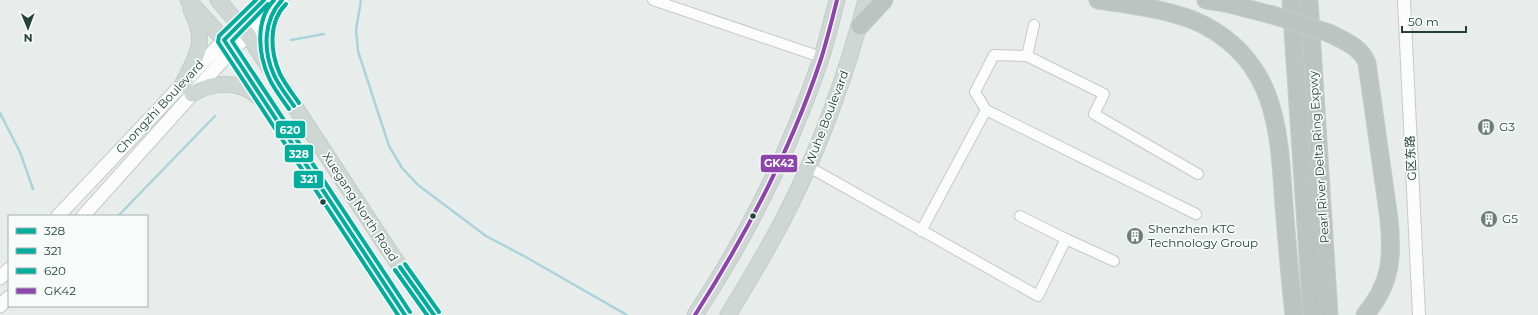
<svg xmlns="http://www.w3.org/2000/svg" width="1538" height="315" font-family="Montserrat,'Noto Sans SC',sans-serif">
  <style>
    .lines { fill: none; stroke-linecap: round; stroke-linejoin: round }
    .stream { stroke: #a9d4db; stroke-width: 2.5 }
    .minor-casing { stroke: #c5cac8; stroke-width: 12 }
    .tertiary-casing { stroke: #c5cac8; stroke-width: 14 }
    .secondary-casing { stroke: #c3cbc8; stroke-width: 15 }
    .primary-casing { stroke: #c3ccc9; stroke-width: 17 }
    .motorway-casing { stroke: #c3ccc9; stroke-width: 19 }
    .minor { stroke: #fcfcfc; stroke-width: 10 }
    .tertiary { stroke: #fcfcfc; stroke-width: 12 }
    .secondary { stroke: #fcfcfc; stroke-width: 13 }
    .primary { stroke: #cfd7d5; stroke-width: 15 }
    .motorway { stroke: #bcc4c2; stroke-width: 17 }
    .motorway-bridge-casing { stroke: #c3ccc9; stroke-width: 19; stroke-linecap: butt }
    .motorway-bridge { stroke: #bcc4c2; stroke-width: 17 }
    .bus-1-casing { stroke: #f7fbf9; stroke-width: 7 }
    .bus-2-casing { stroke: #f7fbf9; stroke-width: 7 }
    .bus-3-casing { stroke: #f7fbf9; stroke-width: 7 }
    .bus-4-casing { stroke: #f7fbf9; stroke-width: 7 }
    .bus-1 { stroke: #01ad9c; stroke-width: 4 }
    .bus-2 { stroke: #01ad9c; stroke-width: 4 }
    .bus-3 { stroke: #01ad9c; stroke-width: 4 }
    .bus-4 { stroke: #8e44ad; stroke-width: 4 }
    .bus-dot { fill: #24423a; stroke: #f7fbf9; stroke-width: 1.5 }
    .labels { text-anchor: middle; stroke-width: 3.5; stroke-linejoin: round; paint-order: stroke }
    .street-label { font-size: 12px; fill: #24423a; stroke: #f7fbf9 }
    .poi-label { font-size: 12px; fill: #24423a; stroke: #f7fbf9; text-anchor: start }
    .line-badge { stroke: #f7fbf9; stroke-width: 1.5 }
    .badge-label { font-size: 11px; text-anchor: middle; font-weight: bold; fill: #fff }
  </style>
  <rect width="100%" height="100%" fill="#e8edeb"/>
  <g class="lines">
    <!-- stream -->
    <g class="stream">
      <polyline points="361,0 356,30 358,51 389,146 402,168 418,185 486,236 524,256 627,315"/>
      <polyline points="291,40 324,34"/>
      <polyline points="0,113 20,152 33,189"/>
      <polyline points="118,216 215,116"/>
    </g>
    <!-- minor casing -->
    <g class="minor-casing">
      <g id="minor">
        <polyline points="653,0 821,57"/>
        <polyline points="1027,56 1104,94 1094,114 1198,174"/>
        <polyline points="986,110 975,92 994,55 1027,56 1034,25"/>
        <polyline points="809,167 1038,296 1066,239 1020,216"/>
        <polyline points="921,231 986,110 1196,214"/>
        <polyline points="1066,239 1114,261"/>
      </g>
    </g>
    <!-- tertiary casing -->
    <g class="tertiary-casing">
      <polyline id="tertiary" points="1404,0 1419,315"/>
    </g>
    <!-- secondary casing -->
    <g class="secondary-casing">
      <g id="secondary">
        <polyline points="58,216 224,40 264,0"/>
        <polyline points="83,216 231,51 248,35 282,0"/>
        <polyline points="0,278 9,269"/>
        <polyline points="0,306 9,297"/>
      </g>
    </g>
    <!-- primary casing -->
    <g class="primary-casing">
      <g id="primary">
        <polyline points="188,0 224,40 405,315"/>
        <polyline points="218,0 248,35 388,249 434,315"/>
        <path d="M270,65C264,46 267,27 274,8"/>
        <path d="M182,85C197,55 208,42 191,10"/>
        <path d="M192,94C214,81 240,80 260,98"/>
        <path d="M695,315C748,235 790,150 821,59C827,40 832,19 837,0"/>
        <path d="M728,315C749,281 770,246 788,210C822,143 847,72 866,0"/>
      </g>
    </g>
    <!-- motorway casing -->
    <g class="motorway-casing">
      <g id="motorway">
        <path d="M1098,0C1132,5 1174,10 1204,25C1278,64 1279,133 1284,206C1287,243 1290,279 1294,315"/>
        <polyline points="1206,0 1226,3 1276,16"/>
        <polyline points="1291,0 1312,315"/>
        <polyline points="1309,0 1329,315"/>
        <polyline points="860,26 884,0"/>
        <path d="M1329,33C1344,41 1360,46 1367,63L1389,219C1393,258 1391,284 1365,315"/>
      </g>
    </g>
    <!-- minor -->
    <use href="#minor" class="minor"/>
    <!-- tertiary -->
    <use href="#tertiary" class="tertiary"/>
    <!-- secondary -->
    <use href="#secondary" class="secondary"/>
    <!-- primary -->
    <use href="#primary" class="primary"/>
    <!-- motorway -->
    <use href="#motorway" class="motorway"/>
    <!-- motorway-bridge casing -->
    <g class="motorway-bridge-casing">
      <polyline id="motorway-bridge" points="1276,16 1329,33"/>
    </g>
    <!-- motorway-bridge -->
    <use href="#motorway-bridge" class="motorway-bridge"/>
    <!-- bus-1 casing -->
    <g class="bus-1-casing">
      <g id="bus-1">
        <polyline points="264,0 224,40 405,315"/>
        <path d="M282,0C263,20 263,51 274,75C279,86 287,96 294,106"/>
        <polyline points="400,267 434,315"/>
      </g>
    </g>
    <!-- bus-2 casing -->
    <g class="bus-2-casing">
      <g id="bus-2">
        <polyline points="256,0 219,36 218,42 398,315"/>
        <path d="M274,0C255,20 258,54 269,78C274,89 282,99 289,109"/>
        <polyline points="395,270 427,315"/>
      </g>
    </g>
    <!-- bus-3 casing -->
    <g class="bus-3-casing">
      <g id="bus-3">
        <polyline points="268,4 232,41 410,312"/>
        <path d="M286,4C268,22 270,52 280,74C285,84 292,93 299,103"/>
        <polyline points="405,264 439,312"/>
      </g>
    </g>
    <!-- bus-4 casing -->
    <g class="bus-4-casing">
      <path id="bus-4" d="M695,315C746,235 791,150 821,59C827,40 832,20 837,0"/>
    </g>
    <!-- bus-1 -->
    <use href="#bus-1" class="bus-1"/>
    <!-- bus-2 -->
    <use href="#bus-2" class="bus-2"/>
    <!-- bus-3 -->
    <use href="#bus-3" class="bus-3"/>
    <!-- bus-4 -->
    <use href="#bus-4" class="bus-4"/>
  </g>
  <!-- icons -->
  <defs>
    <g id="building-disc" transform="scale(0.9)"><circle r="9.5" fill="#697e78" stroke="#f7fbf9"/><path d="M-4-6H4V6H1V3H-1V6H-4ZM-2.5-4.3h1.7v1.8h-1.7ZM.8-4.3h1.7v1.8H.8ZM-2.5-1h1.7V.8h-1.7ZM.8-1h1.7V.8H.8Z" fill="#fff"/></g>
  </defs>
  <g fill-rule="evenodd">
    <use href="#building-disc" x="1486" y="127"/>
    <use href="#building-disc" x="1489" y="219"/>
    <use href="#building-disc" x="1135" y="236"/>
  </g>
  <!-- markers -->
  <g class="bus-dot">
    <circle cx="323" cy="202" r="3.5"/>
    <circle cx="753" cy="216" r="3.5"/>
  </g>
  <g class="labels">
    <!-- street labels -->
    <g class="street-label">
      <text transform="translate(160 107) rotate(-47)" y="4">Chongzhi Boulevard</text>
      <text transform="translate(827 118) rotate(-69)" y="4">Wuhe Boulevard</text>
      <text transform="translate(1319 157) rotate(-94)" y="4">Pearl River Delta Ring Expwy</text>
      <text transform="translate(1411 158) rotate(-93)" y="4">G区东路</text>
      <text transform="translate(360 207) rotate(57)" y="4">Xuegang North Road</text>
    </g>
    <!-- poi labels -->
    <g class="poi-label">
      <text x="1499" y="131">G3</text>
      <text x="1502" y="223">G5</text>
      <text x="1148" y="233">Shenzhen KTC<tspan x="1148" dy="14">Technology Group</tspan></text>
    </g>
  </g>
  <g class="line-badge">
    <rect x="275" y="120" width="31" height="19" rx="4" fill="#01ad9c"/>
    <rect x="284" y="144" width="30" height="19" rx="4" fill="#01ad9c"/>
    <rect x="760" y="154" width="38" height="19" rx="4" fill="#8e44ad"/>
    <rect x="293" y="170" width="31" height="19" rx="4" fill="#01ad9c"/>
  </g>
  <g class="badge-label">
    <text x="290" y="134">620</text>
    <text x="299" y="158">328</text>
    <text x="779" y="167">GK42</text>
    <text x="309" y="183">321</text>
  </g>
  <!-- legend -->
  <rect x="8" y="215" width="140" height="92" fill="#f7fbf9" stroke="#a3b1ad"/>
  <rect x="16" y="228" width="20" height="6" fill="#01ad9c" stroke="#a3b1ad"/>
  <text x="44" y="235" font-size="12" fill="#24423a">328</text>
  <rect x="16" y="248" width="20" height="6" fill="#01ad9c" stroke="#a3b1ad"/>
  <text x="44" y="255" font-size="12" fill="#24423a">321</text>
  <rect x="16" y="268" width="20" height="6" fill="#01ad9c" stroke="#a3b1ad"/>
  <text x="44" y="275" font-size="12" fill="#24423a">620</text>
  <rect x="16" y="288" width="20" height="6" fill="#8e44ad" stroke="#a3b1ad"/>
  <text x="44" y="295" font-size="12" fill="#24423a">GK42</text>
  <!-- north arrow -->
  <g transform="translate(28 28) rotate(179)" stroke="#f7fbf9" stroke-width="3" paint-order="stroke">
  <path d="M0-3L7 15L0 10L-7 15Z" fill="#24423a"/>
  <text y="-6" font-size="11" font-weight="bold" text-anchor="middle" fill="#24423a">N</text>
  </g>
  <!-- scale -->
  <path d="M1402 26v6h64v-6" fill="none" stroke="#24423a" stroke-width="2"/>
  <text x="1408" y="26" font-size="12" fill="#24423a" stroke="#f7fbf9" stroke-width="3" paint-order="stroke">50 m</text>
</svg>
